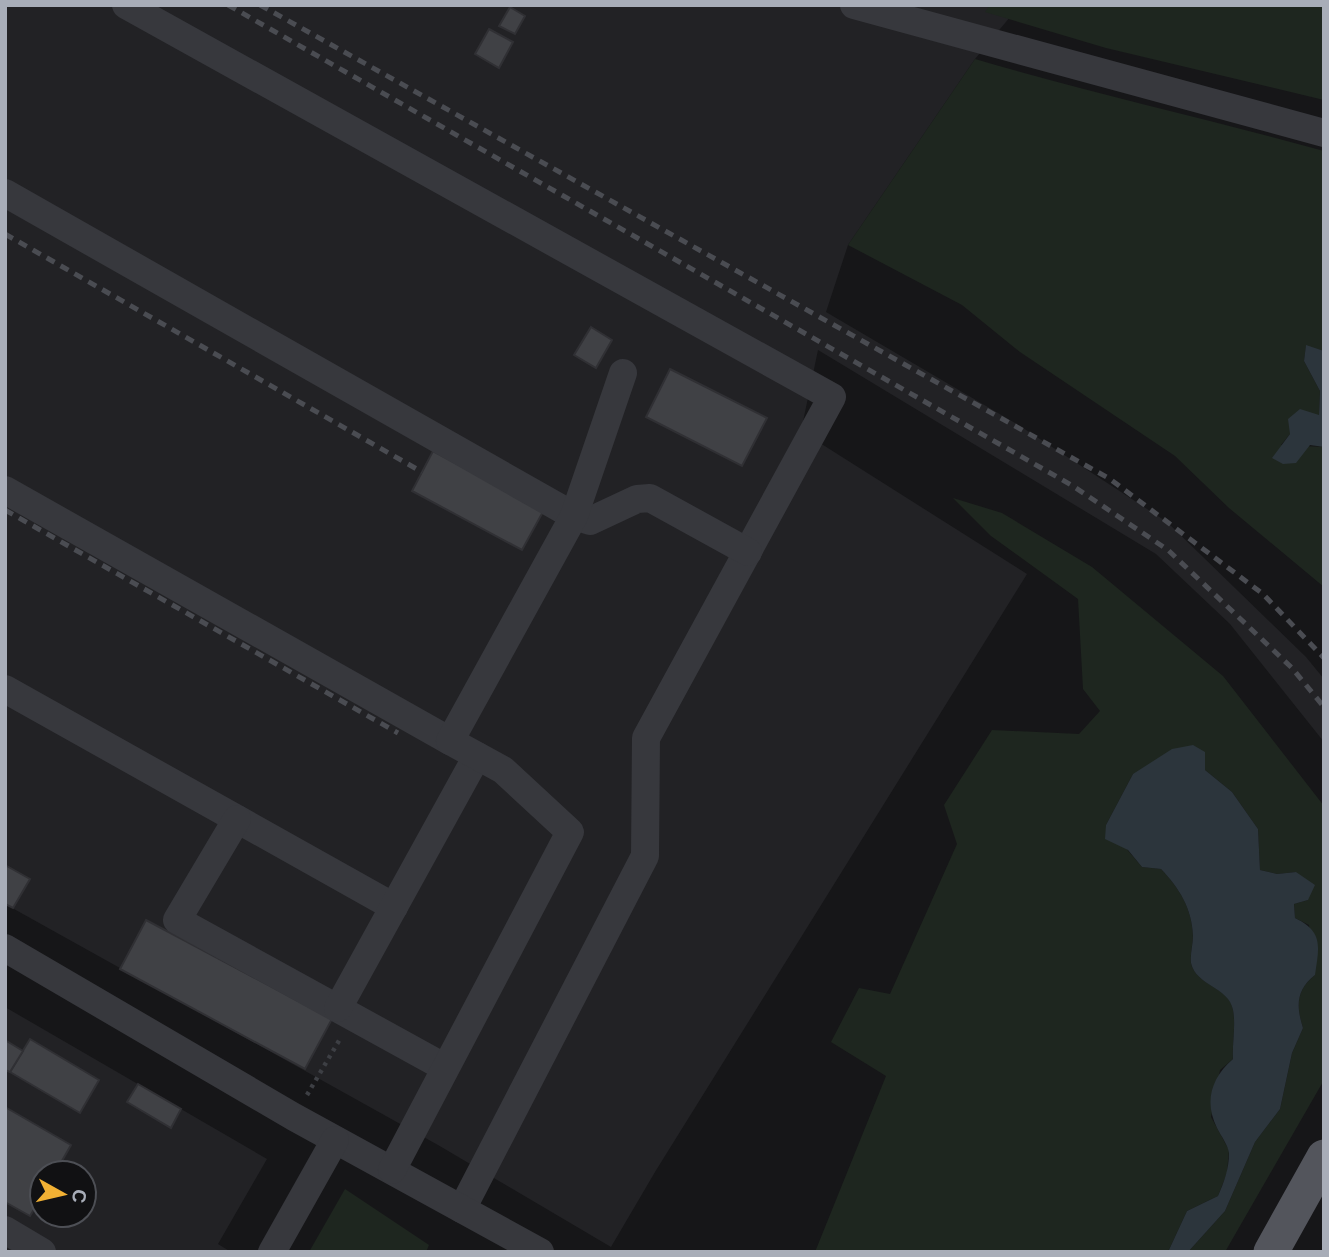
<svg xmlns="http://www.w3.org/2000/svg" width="1329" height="1257" font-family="'Work Sans',sans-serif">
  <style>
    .built { fill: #222225; fill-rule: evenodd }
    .green { fill: #1e261f }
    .water { fill: #2c353c }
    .building { fill: #404145; stroke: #303034; stroke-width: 2 }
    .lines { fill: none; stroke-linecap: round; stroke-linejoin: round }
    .path { stroke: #3d3f44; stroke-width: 4.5; stroke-dasharray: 3.5 5; stroke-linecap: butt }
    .minor { stroke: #37383d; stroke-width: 28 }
    .major { stroke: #53555c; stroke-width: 35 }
    .rail { stroke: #4a4c52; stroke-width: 5; stroke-dasharray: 9 7; stroke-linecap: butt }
  </style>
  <rect width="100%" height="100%" fill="#161618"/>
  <!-- built -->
  <g class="built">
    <polygon points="5,5 1020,5 975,59 848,245 826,312 1020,426 1167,522 1306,657 1324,679 1324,742 1230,624 1156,554 818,350 801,431 1027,574 655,1172 611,1247 438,1145 5,904"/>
    <path d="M5,1007L267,1159L218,1244L231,1252H5ZM42,1173H84V1215H42Z"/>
  </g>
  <!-- green -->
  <g class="green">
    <polygon points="990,5 1324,5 1324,100 1106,48 985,12"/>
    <path d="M975,59C1091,93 1208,119 1324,151V351L1306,346L1304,361L1320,391L1319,415L1290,434L1281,445L1324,447V587L1229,508L1175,456L1020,352L962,305L848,245Z"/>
    <path d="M953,498L1002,513L1092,567L1223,676L1324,806V1080L1225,1252H1188L1225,1211L1255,1142L1280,1109L1292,1053L1303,1028C1296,1006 1296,990 1315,975L1309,925L1295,918L1294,904L1308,900L1296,872L1277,874L1260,870L1258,829L1232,792L1205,770L1133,774L1106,825L1142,867L1161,869C1179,888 1192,908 1193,936C1193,944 1190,954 1191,963C1196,986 1230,987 1233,1010C1236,1025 1232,1044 1233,1059L1220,1070L1211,1117L1229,1150L1227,1173L1218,1196L1187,1211L1168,1252H815L886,1076L831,1042L859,988L890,994L957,844L944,805L992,730L1079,734L1100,711L1083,689L1078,599L991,536Z"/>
    <polygon points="345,1189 429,1245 426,1252 309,1252"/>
  </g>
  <!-- water -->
  <g class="water">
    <polygon points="1306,345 1324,351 1324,447 1310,445 1296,463 1283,464 1272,458 1290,434 1288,419 1300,409 1319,415 1320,391 1304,361"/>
    <path d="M1193,745L1205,752V770L1232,792L1258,829L1260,870L1277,874L1296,872L1315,885L1308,900L1294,904L1295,918C1324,932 1319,947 1315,975C1296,990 1296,1006 1303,1028L1292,1053L1280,1109L1255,1142L1225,1211L1188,1252H1168L1187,1211L1218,1196C1224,1182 1229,1169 1229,1153C1228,1145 1221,1136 1217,1128C1204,1102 1211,1078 1233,1059C1232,1044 1236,1025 1233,1010C1229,987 1196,986 1191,963C1190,954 1193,944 1193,936C1192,908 1179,888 1161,869L1142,867L1128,850L1105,839L1106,825L1133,774L1172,749Z"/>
  </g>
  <!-- building -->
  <g class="building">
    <polygon points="510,7 525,16 515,34 499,26"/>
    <polygon points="489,29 513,42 499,68 475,54"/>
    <polygon points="591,327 612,340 596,368 574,355"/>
    <polygon points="670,369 767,418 742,466 646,417"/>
    <polygon points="433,451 544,510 522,550 412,491"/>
    <polygon points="5,865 30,879 13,908 5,904"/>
    <polygon points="146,920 332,1019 305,1069 120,969"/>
    <polygon points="30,1039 99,1080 80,1113 10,1072"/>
    <polygon points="5,1040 23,1051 10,1072 5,1070"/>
    <polygon points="138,1084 181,1109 171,1128 127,1102"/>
    <polygon points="5,1107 71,1145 55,1173 42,1173 42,1196 30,1216 5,1202"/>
  </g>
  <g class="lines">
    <!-- path -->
    <polyline class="path" points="307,1095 340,1039"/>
    <!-- minor -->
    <g class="minor">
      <polyline points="126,5 832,397 646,738 645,856 462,1209"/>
      <polyline points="854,5 1324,133"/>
      <polyline points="5,193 574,516 590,521 637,499 650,498 748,552"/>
      <polyline points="5,490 450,741"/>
      <polyline points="5,689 394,907"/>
      <polyline points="237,819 177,920 444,1067"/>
      <polyline points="5,948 294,1117 540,1252"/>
      <polyline points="338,1008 477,756"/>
      <polyline points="392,1170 570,832 503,770 450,741 574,516 623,373"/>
      <polyline points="5,1230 42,1252"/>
      <polyline points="272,1252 335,1140"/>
    </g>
    <!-- major -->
    <polyline class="major" points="1271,1252 1324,1157"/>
    <!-- rail -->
    <g class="rail">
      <polyline points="228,5 1073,486 1168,550 1292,668 1324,707"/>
      <polyline points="260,5 1110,479 1263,594 1324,658"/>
      <polyline points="5,234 422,472"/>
      <polyline points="5,510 398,733"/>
    </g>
  </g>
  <!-- border -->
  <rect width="1329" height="1257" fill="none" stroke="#a8adb8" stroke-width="14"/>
  <!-- north arrow -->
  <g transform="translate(63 1194) rotate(98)"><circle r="33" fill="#111113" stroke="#4d4f55" stroke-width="2"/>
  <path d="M0-5L12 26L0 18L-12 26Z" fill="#f2b134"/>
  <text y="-10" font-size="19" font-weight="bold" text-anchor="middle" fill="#a8adb8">С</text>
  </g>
</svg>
